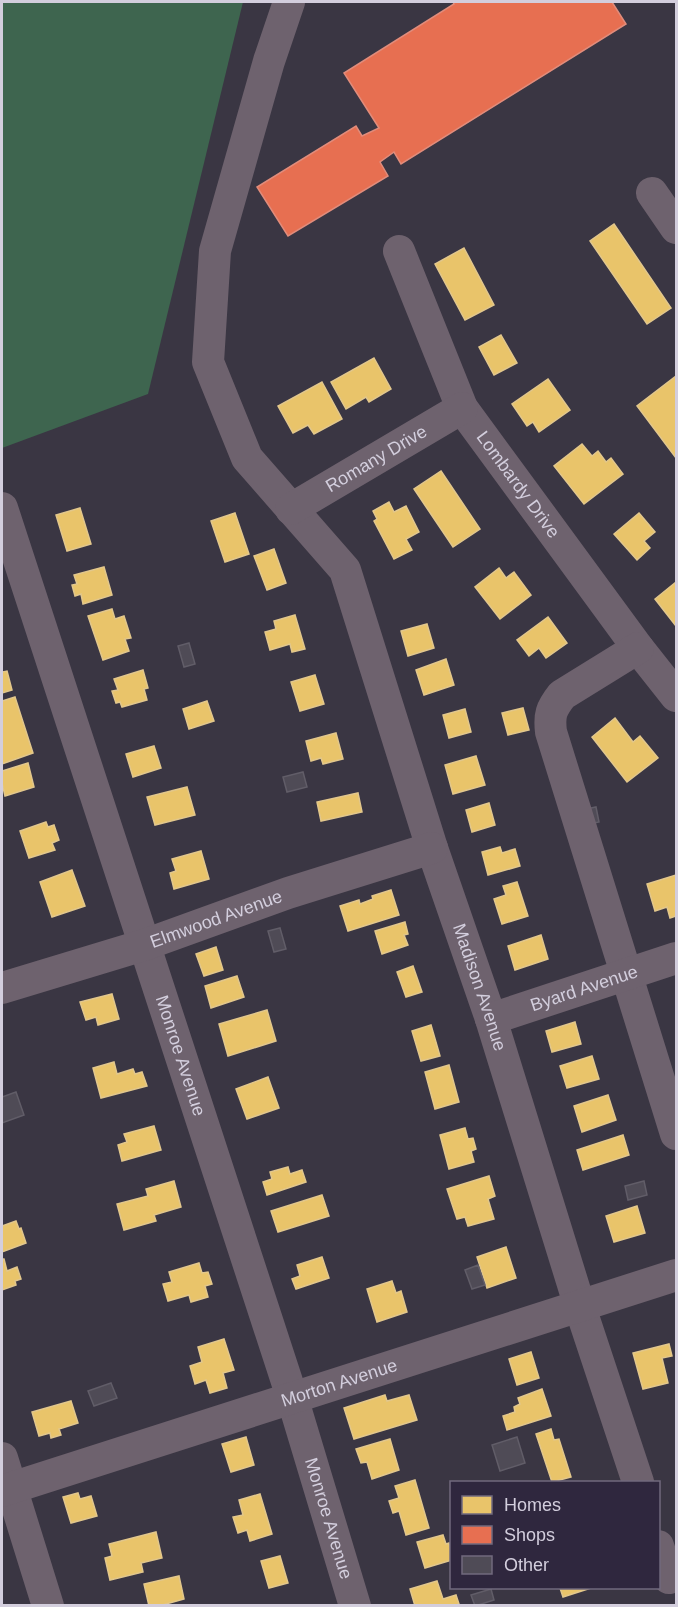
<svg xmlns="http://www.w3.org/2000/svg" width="678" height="1607" font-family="Helvetica,sans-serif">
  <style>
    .green { fill: #3e654f }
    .homes { fill: #e9c46a; stroke: #e2c78c; stroke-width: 1.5 }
    .shops { fill: #e76f51; stroke: #e18c7b; stroke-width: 1.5 }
    .building { fill: #4f4b56; stroke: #615d68; stroke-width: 1.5 }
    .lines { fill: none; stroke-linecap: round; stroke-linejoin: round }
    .minor { stroke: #6e626e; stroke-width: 32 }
    .labels { text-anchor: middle; stroke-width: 6; stroke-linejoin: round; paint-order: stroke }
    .street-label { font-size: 18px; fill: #d3cedd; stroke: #2f273e }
  </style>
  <rect width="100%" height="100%" fill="#3a3643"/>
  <!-- green -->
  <polygon class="green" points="2,2 243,2 148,394 2,448"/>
  <!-- homes -->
  <g class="homes">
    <polygon points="614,224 671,308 647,324 590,241"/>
    <polygon points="464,248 494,305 465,320 435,264"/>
    <polygon points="501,335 517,363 494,375 479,347"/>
    <polygon points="374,358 391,389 369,402 366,397 346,409 331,382"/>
    <polygon points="676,376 676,458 637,406"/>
    <polygon points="548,379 570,410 539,432 533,422 527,426 512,404"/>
    <polygon points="322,382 342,419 314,434 308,425 293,433 278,406"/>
    <polygon points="582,444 592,456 598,451 606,462 611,458 623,474 584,504 554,466"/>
    <polygon points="441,471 480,529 453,547 414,489"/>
    <polygon points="389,502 394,512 406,506 419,532 406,539 412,550 394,559 374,521 377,519 373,511"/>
    <polygon points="80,508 91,544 67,551 56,515"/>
    <polygon points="235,513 249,554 225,562 211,521"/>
    <polygon points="639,513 655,532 644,541 650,548 637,560 614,534"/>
    <polygon points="274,549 286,583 267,590 254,556"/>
    <polygon points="104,567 112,595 83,604 81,594 75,596 72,585 77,584 74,575"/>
    <polygon points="499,568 506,578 514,572 531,595 500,619 475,587"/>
    <polygon points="676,582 676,626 655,599"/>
    <polygon points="112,609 115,619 124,616 131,638 125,639 129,651 103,660 88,616"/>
    <polygon points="295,615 305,649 292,652 290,644 270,650 265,632 276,629 274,621"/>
    <polygon points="548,617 567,643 546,658 539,648 529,656 517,640"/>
    <polygon points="427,624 434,648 408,656 401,631"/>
    <polygon points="446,659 454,685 424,695 416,670"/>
    <polygon points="143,670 148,688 144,689 147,700 122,707 120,702 116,703 112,691 118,690 114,679"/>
    <polygon points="7,671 12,690 2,693 2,672"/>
    <polygon points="315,675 324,704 300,711 291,682"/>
    <polygon points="15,697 33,753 2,764 2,701"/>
    <polygon points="207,701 214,721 189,729 183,709"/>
    <polygon points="523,708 529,730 508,735 502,713"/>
    <polygon points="465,709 471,732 449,738 443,715"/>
    <polygon points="615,718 633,742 640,736 658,758 627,782 592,737"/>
    <polygon points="336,733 343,759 323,764 321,758 311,761 306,741"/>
    <polygon points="154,746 161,768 133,777 126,754"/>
    <polygon points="476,756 485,785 453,794 445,765"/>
    <polygon points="28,763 34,787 5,796 2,783 2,771"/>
    <polygon points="187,787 195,815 155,825 147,797"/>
    <polygon points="358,793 362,812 321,821 317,802"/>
    <polygon points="489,803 495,825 472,832 466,810"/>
    <polygon points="46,822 48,827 54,825 59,840 52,843 55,850 29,858 20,831"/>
    <polygon points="500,847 502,853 515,849 520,866 488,875 482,852"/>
    <polygon points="201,851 209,879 174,889 170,873 176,871 172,859"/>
    <polygon points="72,870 85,906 52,917 40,882"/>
    <polygon points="676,875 676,916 670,918 667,907 655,911 647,884"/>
    <polygon points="517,882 528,916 502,924 494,899 506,895 503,886"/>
    <polygon points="391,890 399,915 348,931 340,906 359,900 360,904 373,899 372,896"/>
    <polygon points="405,922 408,934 404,935 408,945 382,954 375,931"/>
    <polygon points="541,935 548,959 515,970 508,946"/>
    <polygon points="216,947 223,970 204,976 196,954"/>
    <polygon points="413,966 422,992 406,997 397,972"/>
    <polygon points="237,976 244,997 211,1008 205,986"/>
    <polygon points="112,994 119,1019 98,1025 96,1017 86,1020 80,1002"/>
    <polygon points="267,1010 276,1041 228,1056 219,1024"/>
    <polygon points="575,1022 581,1044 552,1052 546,1031"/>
    <polygon points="431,1025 440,1056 421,1061 412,1031"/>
    <polygon points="592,1056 599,1079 567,1088 560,1066"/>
    <polygon points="114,1062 117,1074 133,1069 135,1074 142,1072 147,1086 101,1098 93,1068"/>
    <polygon points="449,1065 459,1102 435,1109 425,1072"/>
    <polygon points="268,1077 279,1108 247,1119 236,1089"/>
    <polygon points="608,1095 616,1120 582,1132 574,1106"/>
    <polygon points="154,1126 161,1150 122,1161 118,1145 127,1142 124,1134"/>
    <polygon points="465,1128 468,1139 473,1138 476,1149 471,1151 474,1162 449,1169 440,1135"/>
    <polygon points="623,1135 629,1155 583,1170 577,1150"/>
    <polygon points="288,1167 290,1174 302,1170 306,1182 267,1195 263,1182 272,1179 270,1172"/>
    <polygon points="489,1176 495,1196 488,1199 494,1219 468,1226 465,1217 457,1219 447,1189"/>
    <polygon points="174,1181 181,1207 154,1215 156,1221 124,1230 117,1204 148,1196 146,1189"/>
    <polygon points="322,1195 329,1216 278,1232 271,1211"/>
    <polygon points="637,1206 645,1233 614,1242 606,1216"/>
    <polygon points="16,1221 19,1229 21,1228 26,1243 2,1252 2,1226"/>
    <polygon points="506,1247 516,1278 487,1288 477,1257"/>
    <polygon points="322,1257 329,1278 296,1289 292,1279 300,1276 297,1265"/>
    <polygon points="2,1259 4,1259 7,1271 17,1267 21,1279 15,1281 16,1285 2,1290"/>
    <polygon points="199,1263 202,1273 208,1272 212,1284 205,1286 208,1297 191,1302 189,1295 168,1301 163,1284 172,1282 169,1272"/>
    <polygon points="392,1281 396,1293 401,1291 407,1312 377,1322 367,1289"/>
    <polygon points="224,1339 234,1370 223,1373 227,1388 210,1393 206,1380 195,1384 190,1366 202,1362 198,1347"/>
    <polygon points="669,1344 672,1356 662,1358 668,1383 643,1389 633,1353"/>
    <polygon points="531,1352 539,1378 517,1385 509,1359"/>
    <polygon points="542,1389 551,1416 507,1430 503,1416 515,1412 514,1407 520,1404 518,1398"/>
    <polygon points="385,1395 387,1401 409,1395 417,1420 354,1439 344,1408"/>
    <polygon points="71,1401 78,1423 59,1429 61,1435 51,1438 50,1433 39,1436 32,1412"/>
    <polygon points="551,1429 554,1440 559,1439 571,1477 552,1482 536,1434"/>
    <polygon points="246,1437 254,1465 231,1472 222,1444"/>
    <polygon points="390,1439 399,1470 372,1479 367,1462 361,1463 356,1449"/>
    <polygon points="415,1480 429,1528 406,1535 399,1511 393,1513 389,1501 399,1498 395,1486"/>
    <polygon points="78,1493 80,1499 91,1496 97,1516 71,1523 63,1497"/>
    <polygon points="260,1494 272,1534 250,1541 247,1530 238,1533 233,1517 243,1515 239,1500"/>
    <polygon points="156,1532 162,1558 141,1563 143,1572 110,1580 105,1558 112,1556 109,1544"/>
    <polygon points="443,1535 446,1544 449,1543 452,1560 425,1568 417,1542"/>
    <polygon points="280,1556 288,1583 269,1588 261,1561"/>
    <polygon points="179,1576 184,1599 159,1606 149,1606 144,1584"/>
    <polygon points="437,1581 443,1599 456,1595 459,1604 453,1606 415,1606 410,1589"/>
    <polygon points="560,1588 591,1588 563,1597"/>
  </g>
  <!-- shops -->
  <polygon class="shops" points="453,2 612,2 626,24 401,164 394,152 380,162 388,176 288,236 257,187 356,126 362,136 379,128 344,73 454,4"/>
  <!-- building -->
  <g class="building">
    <polygon points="189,643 195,664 184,667 178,646"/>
    <polygon points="303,772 307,787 287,792 283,777"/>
    <polygon points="596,807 599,822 589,824 586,809"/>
    <polygon points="280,928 286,949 274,952 268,931"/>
    <polygon points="16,1092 24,1115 2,1123 2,1097"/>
    <polygon points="644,1181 647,1195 628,1200 625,1186"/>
    <polygon points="478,1265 485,1285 472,1289 465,1270"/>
    <polygon points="111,1383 117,1398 94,1406 88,1391"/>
    <polygon points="517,1437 525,1463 500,1471 492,1445"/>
    <polygon points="491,1589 494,1600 475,1606 471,1595"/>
  </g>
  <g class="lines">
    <!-- minor -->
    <g class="minor">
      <path id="s1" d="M289,2L269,61L215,251L208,362L247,458L345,570L432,848L491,1019L580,1307L638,1482"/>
      <polyline points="652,193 676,228"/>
      <path id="s2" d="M399,251L462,408L638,648L676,696"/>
      <path id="s3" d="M2,508L292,1397L355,1606"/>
      <path id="s4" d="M291,509L462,408"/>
      <path d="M638,648L562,695C551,709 549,715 551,732L676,1134"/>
      <path id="s5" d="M2,988L144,945L288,893L432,848"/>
      <path id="s6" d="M491,1019L676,958"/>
      <polyline points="2,1458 48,1606"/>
      <path id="s7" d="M2,1491L676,1275"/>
      <polyline points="658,1546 669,1578 676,1576"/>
    </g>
  </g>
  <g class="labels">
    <!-- street labels -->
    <g class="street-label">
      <text dy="6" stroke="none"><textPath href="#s4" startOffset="99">Romany Drive</textPath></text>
      <text dy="6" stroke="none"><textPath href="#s2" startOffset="264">Lombardy Drive</textPath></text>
      <text dy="6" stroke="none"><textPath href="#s5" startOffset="225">Elmwood Avenue</textPath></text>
      <text dy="6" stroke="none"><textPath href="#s1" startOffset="1062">Madison Avenue</textPath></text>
      <text dy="6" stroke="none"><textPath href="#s6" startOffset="98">Byard Avenue</textPath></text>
      <text dy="6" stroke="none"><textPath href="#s3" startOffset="576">Monroe Avenue</textPath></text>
      <text dy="6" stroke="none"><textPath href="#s7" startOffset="354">Morton Avenue</textPath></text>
      <text dy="6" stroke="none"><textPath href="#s3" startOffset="1062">Monroe Avenue</textPath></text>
    </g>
  </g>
  <!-- border -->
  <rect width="678" height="1607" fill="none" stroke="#d3cedd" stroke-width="6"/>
  <!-- legend -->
  <rect x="450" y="1481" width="210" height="108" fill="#2f273e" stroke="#716a7e" stroke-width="1.5"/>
  <rect x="462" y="1496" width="30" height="18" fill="#e9c46a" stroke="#716a7e" stroke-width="1.5"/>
  <text x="504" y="1511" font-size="18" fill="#d3cedd">Homes</text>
  <rect x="462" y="1526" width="30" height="18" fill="#e76f51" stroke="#716a7e" stroke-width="1.5"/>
  <text x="504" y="1541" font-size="18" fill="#d3cedd">Shops</text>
  <rect x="462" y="1556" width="30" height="18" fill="#4f4b56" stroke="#716a7e" stroke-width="1.5"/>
  <text x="504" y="1571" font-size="18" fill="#d3cedd">Other</text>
</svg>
